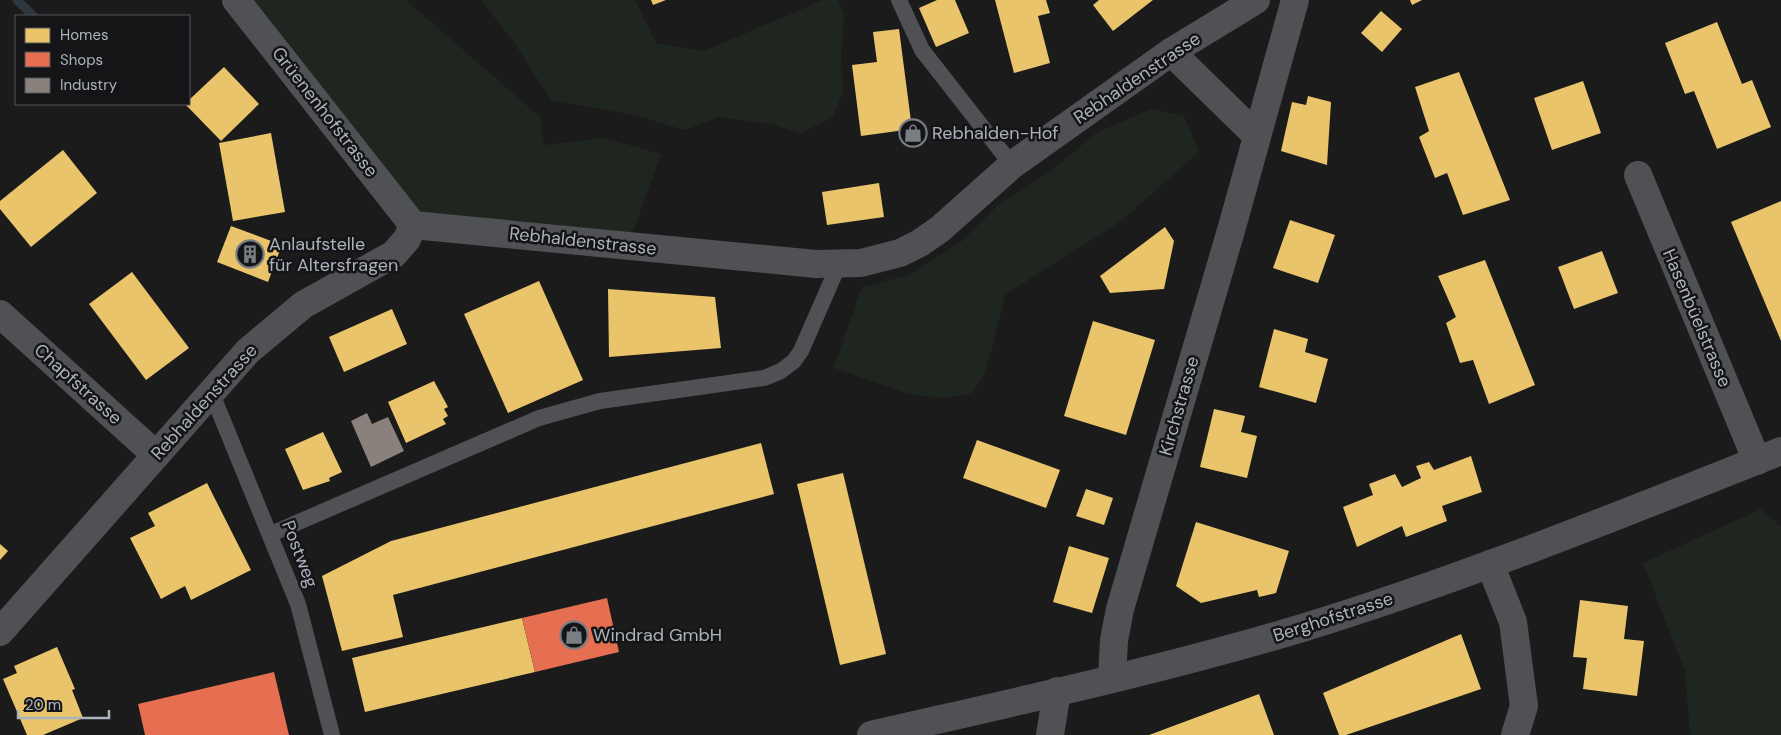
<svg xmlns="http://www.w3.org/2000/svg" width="1781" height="735" font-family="'DM Sans',sans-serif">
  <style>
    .green { fill: #1f2620 }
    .homes { fill: #e9c46a }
    .shops { fill: #e76f51 }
    .industry { fill: #8a817c }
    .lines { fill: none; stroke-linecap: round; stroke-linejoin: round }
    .stream { stroke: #2d373e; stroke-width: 9 }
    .service { stroke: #4f5155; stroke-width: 16 }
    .minor { stroke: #4f5155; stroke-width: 28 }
    .tertiary { stroke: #4f5155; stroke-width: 28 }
    .labels { text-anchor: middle; stroke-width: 5; stroke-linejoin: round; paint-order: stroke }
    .street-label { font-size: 18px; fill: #acb2bc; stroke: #151518 }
    .poi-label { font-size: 18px; fill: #acb2bc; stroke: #151518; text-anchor: start }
  </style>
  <rect width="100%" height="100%" fill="#1b1b1c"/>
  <!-- green -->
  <g class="green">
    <polygon points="241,0 406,0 540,117 544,145 604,138 661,154 628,245 413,225"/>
    <polygon points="481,0 635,0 656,43 704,51 823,0 838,0 844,16 841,57 843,92 833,117 801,133 771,124 719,117 685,130 634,115 551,100 513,41"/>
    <polygon points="1151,109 1184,116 1199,152 1121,221 1006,294 985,374 972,393 945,398 909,394 834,368 861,288 908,275 962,241 998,205 1052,170 1096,133"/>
    <polygon points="1761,509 1781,527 1781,735 1690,735 1685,671 1643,563"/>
  </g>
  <!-- homes -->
  <g class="homes">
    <polygon points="651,0 666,0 653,5"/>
    <polygon points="937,0 955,0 969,33 936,47 919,8"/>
    <polygon points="995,0 1046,0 1050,13 1038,16 1050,63 1014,73"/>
    <polygon points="1099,0 1153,0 1113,31 1093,5"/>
    <polygon points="1410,0 1422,0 1412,5"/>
    <polygon points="1381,11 1402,29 1382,52 1361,33"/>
    <polygon points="1717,22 1742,84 1752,80 1771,127 1717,149 1694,91 1685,94 1665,43"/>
    <polygon points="899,29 912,129 861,136 852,65 877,62 873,32"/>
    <polygon points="224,67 259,104 221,141 185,104 189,104 189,100"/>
    <polygon points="1459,72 1510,200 1463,215 1447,173 1435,178 1419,137 1429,131 1415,87"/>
    <polygon points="1583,81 1601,133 1552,150 1534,98"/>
    <polygon points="1308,96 1331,102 1327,165 1281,151 1292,102 1306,105"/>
    <polygon points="271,133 285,212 233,221 219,143"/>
    <polygon points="63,150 97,193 31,247 0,209 0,201"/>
    <polygon points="879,183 884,217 827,225 822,192"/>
    <polygon points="1781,201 1781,341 1731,222"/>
    <polygon points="1290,220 1335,235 1318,283 1273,268"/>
    <polygon points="231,226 282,245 268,282 217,262"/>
    <polygon points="1165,227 1174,241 1164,289 1110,293 1100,276"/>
    <polygon points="1602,251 1618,293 1574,309 1558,267"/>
    <polygon points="1485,260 1535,385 1489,404 1473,360 1460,363 1446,323 1456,317 1438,276"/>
    <polygon points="132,272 189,348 146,380 89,304"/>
    <polygon points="539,281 583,380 508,413 464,314"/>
    <polygon points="608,289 715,297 721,348 609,357"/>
    <polygon points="392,309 407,344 344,372 329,337"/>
    <polygon points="1093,321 1155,340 1126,435 1064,416"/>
    <polygon points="1274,329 1308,339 1305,352 1328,359 1316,403 1259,387"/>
    <polygon points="434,381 448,407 444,409 448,416 443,419 446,424 406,443 388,402"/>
    <polygon points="1214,409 1245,416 1241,432 1257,436 1247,478 1200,467"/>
    <polygon points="323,432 342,472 329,478 330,481 303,490 285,449"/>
    <polygon points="977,440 1060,470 1046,508 963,478"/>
    <polygon points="761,443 774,494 393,595 403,637 342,651 322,576 391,541"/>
    <polygon points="1471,456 1482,492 1442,506 1447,521 1406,537 1402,526 1357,547 1343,507 1373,495 1369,484 1395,474 1402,487 1421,478 1416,466 1429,462 1434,470"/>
    <polygon points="843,473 886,654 840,665 797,484"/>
    <polygon points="207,483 251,570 191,600 185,586 161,599 130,538 155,526 148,513"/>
    <polygon points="1086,489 1113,498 1104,525 1076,516"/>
    <polygon points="1196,522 1289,551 1276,593 1259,597 1257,590 1201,603 1176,586"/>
    <polygon points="0,544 8,551 0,560"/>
    <polygon points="1069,546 1109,558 1092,613 1053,602"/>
    <polygon points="1580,600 1628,606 1624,639 1644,641 1637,696 1583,689 1587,658 1573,657"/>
    <polygon points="522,618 535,672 365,712 352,658"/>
    <polygon points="1461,634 1481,689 1346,735 1339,735 1323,693"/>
    <polygon points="57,647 75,689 72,690 83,718 43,735 27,735 3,679 17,673 14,666"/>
    <polygon points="1259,694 1274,735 1149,735"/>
  </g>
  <!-- shops -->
  <g class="shops">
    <polygon points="607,598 619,652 535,672 522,618"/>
    <polygon points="274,672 289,735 145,735 138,704"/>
  </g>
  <!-- industry -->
  <polygon class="industry" points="367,413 372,424 388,417 404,451 371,467 351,421"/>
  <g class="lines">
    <!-- stream -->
    <polyline class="stream" points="17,0 33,16"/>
    <!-- service -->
    <g class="service">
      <polyline points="899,0 922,50 1012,165"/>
      <polyline points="212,394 298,604 332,735"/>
      <polyline points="271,534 539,418 600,401 764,378 781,371 794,361 801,351 839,264"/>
    </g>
    <!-- minor -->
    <g class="minor">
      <polyline points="236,0 413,225"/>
      <polyline points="1171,52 1256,135"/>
      <polyline points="1638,175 1757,461"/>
      <polyline points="413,225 816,264 861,263 900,253 920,243 940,229 1012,165 1171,52 1256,0"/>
      <polyline points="0,314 156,455"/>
      <polyline points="1490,564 1513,622 1524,706 1515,735"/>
      <polyline points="0,632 248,351 303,305 394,254 407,239 413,225"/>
      <polyline points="1112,678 1114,640 1120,609 1232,227 1295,0"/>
      <polyline points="1050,735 1057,691"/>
    </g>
    <!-- tertiary -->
    <path class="tertiary" d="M871,735C1014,702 1158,671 1299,629C1463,579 1622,514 1781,451"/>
  </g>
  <!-- icons -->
  <defs>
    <g id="shop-ring" transform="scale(1.4375)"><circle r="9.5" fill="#151518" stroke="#797d84" stroke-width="1.5"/><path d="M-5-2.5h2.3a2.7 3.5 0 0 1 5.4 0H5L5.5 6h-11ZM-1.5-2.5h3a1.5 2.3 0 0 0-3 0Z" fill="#797d84"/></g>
    <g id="building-ring" transform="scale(1.4375)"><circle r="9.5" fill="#151518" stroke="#797d84" stroke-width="1.5"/><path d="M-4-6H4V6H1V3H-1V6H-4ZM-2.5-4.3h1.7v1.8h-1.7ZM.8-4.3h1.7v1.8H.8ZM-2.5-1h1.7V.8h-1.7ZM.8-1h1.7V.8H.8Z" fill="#797d84"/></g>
  </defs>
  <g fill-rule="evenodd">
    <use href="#shop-ring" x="913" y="133"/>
    <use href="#building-ring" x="250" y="254"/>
    <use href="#shop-ring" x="574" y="635"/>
  </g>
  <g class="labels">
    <!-- street labels -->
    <g class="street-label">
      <text transform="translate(1137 78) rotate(-34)" y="6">Rebhaldenstrasse</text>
      <text transform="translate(325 112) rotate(52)" y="6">Grüenenhofstrasse</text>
      <text transform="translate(583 241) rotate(6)" y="6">Rebhaldenstrasse</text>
      <text transform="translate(1697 318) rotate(67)" y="6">Hasenbüelstrasse</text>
      <text transform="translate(78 384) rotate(42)" y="6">Chapfstrasse</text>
      <text transform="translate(204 402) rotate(-48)" y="6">Rebhaldenstrasse</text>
      <text transform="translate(1179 406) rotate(-74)" y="6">Kirchstrasse</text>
      <text transform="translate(300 554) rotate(69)" y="6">Postweg</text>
      <text transform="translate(1333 617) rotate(-18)" y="6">Berghofstrasse</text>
    </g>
    <!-- poi labels -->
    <g class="poi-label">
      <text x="932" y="139">Rebhalden-Hof</text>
      <text x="269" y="250">Anlaufstelle<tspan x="269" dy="21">für Altersfragen</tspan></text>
      <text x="593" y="641">Windrad GmbH</text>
    </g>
  </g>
  <!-- legend -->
  <rect x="15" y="15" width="175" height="90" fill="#151518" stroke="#51545a"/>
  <rect x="25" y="28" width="25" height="15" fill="#e9c46a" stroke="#51545a"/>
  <text x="60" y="40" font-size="15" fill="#acb2bc">Homes</text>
  <rect x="25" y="52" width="25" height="15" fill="#e76f51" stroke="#51545a"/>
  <text x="60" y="65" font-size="15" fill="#acb2bc">Shops</text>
  <rect x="25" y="78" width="25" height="15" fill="#8a817c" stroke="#51545a"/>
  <text x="60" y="90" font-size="15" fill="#acb2bc">Industry</text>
  <!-- scale -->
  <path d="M18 710v8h91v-8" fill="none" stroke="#acb2bc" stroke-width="2.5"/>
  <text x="25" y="710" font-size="15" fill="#acb2bc" stroke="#151518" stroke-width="4" paint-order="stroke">20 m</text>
</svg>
